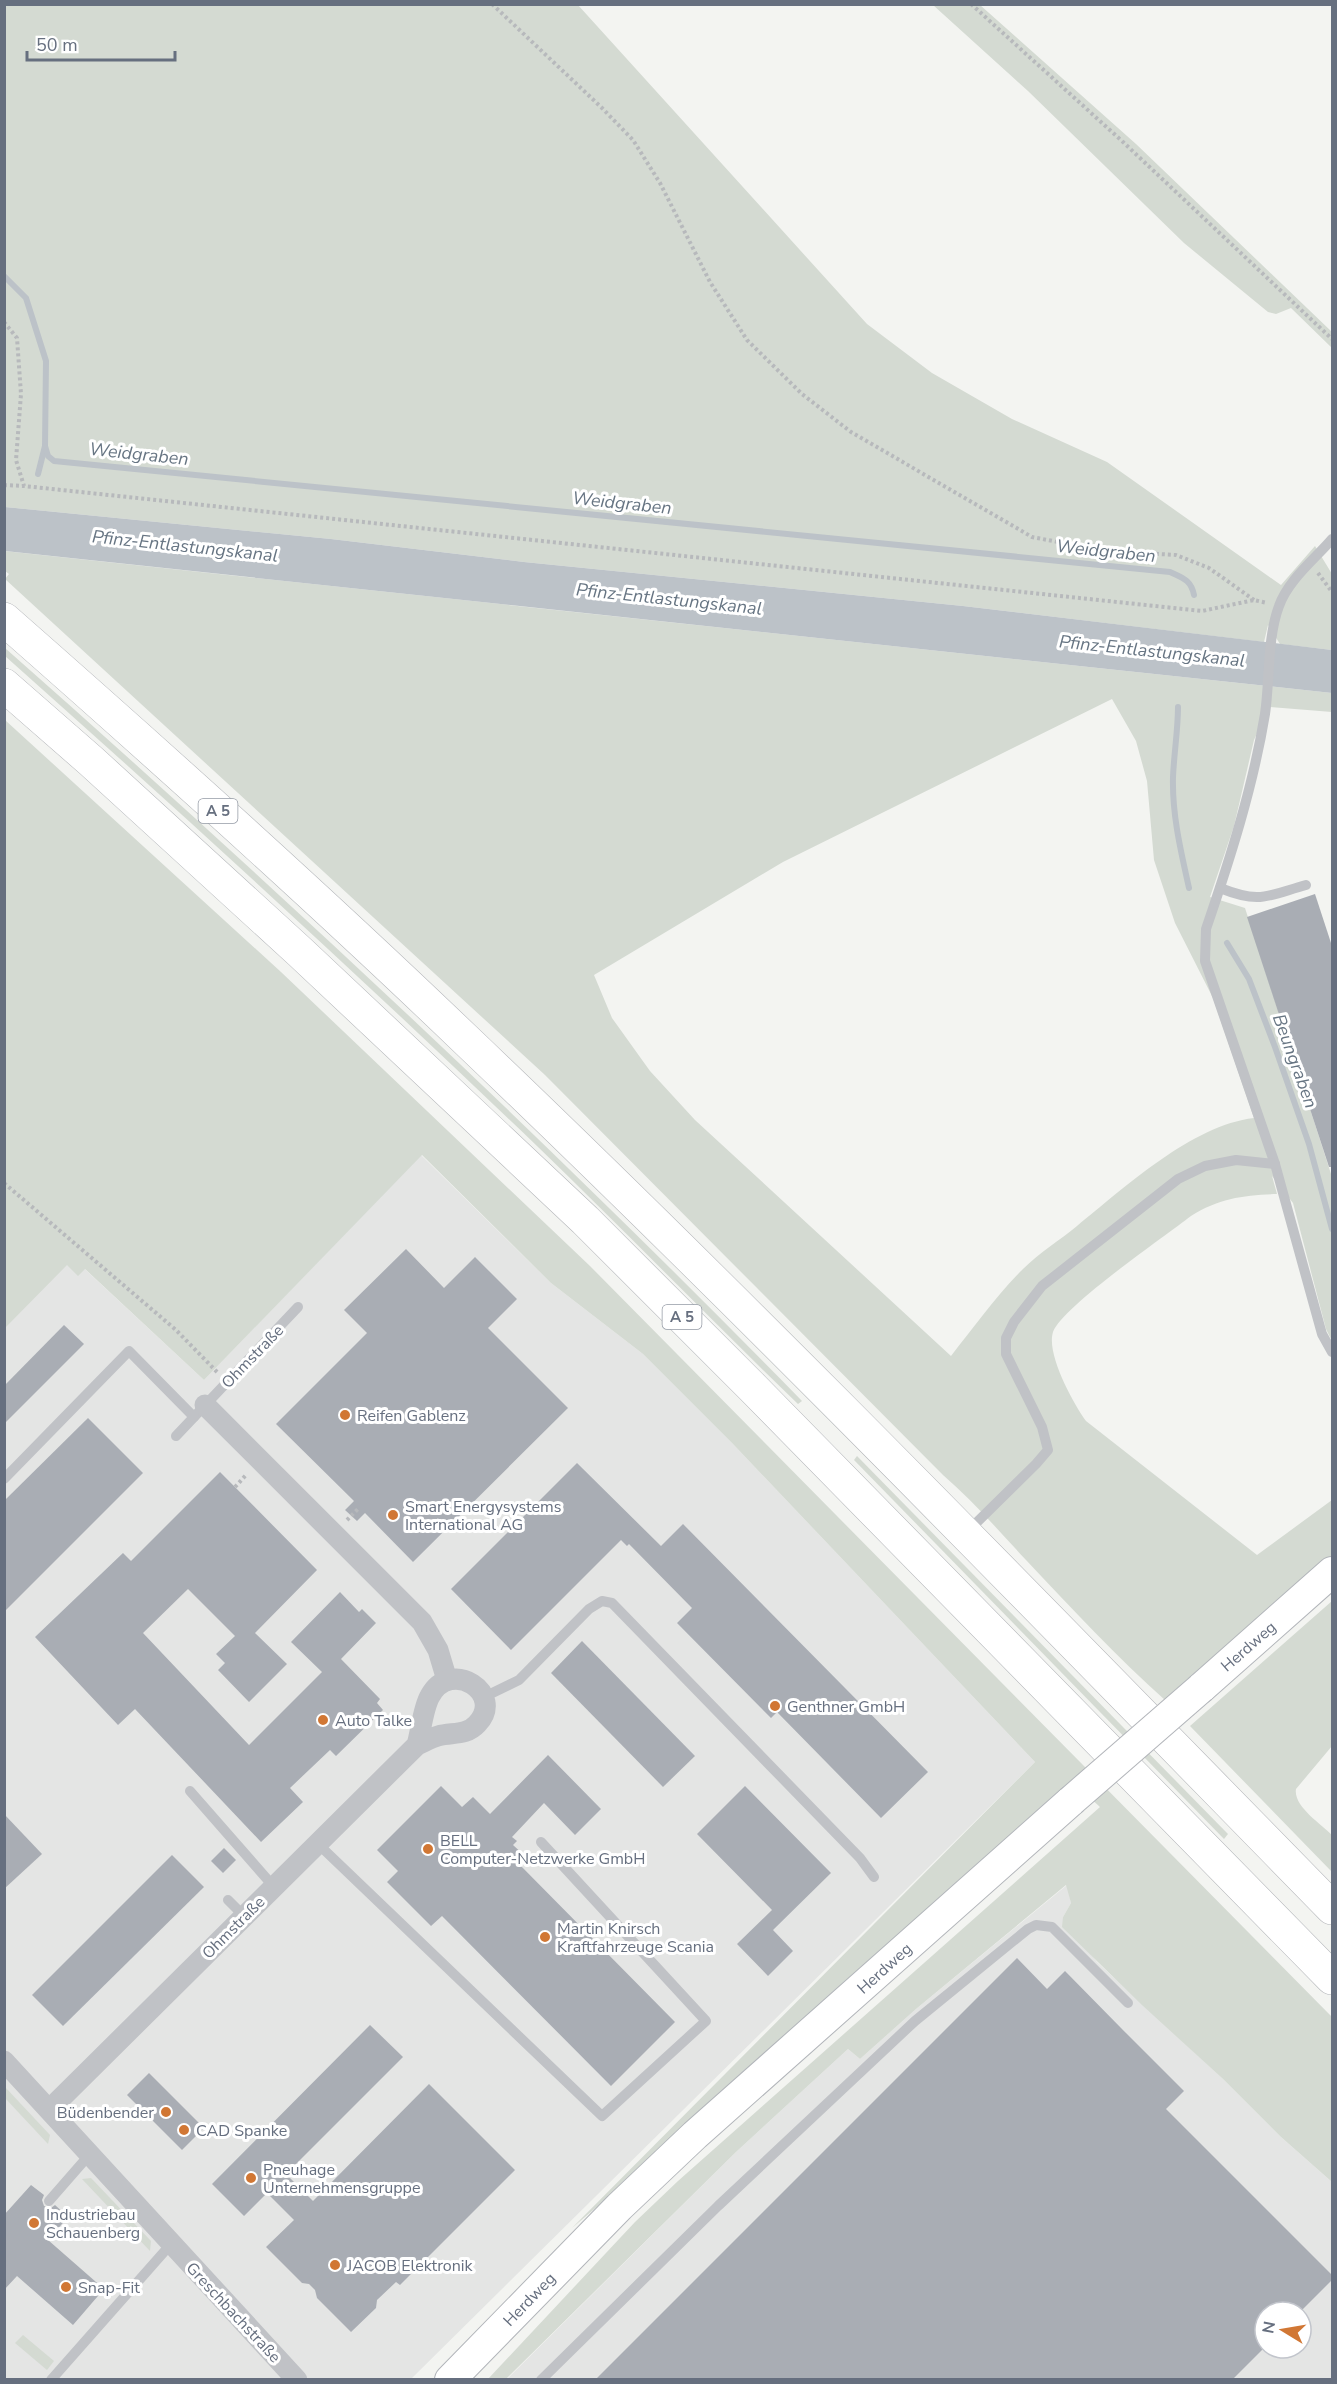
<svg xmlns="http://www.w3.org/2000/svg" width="1337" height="2384" font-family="'Nunito Sans',sans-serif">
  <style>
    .built { fill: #e4e5e4; fill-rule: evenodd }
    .green { fill: #d4dad2; fill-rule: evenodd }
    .water { fill: #bcc2c8 }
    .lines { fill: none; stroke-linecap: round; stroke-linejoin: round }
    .stream { stroke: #bcc2c8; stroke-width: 6 }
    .building { fill: #a9adb4 }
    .secondary-casing { stroke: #b2b5ba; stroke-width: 32 }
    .highway-casing { stroke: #b2b4b8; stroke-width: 34 }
    .path { stroke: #b7b9bc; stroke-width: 4; stroke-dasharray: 3 3; stroke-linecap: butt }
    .lane { stroke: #c0c2c6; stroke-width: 10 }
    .street { stroke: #c0c2c6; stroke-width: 21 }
    .secondary { stroke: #fff; stroke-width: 30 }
    .highway { stroke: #fff; stroke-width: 33 }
    .secondary-bridge-casing { stroke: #b2b5ba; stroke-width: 32; stroke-linecap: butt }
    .secondary-bridge { stroke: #fff; stroke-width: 30 }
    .poi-dot { fill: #d17734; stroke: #fff; stroke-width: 2 }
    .labels { text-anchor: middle; stroke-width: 6; stroke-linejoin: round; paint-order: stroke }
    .shield { fill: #fff; stroke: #949aa5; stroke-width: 1.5 }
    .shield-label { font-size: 15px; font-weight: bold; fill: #666f7f }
    .street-label { font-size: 16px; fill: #666f7f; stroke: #fff }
    .poi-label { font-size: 16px; fill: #666f7f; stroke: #fff; text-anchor: start }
    .water-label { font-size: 18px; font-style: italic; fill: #677583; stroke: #fff }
  </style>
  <rect width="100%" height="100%" fill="#f3f4f1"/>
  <!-- built -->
  <g class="built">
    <polygon points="421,1155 551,1283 643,1354 733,1444 1035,1762 411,2379 5,2379 4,1194 204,1380"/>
    <path d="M1067,1885L1071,1903L1063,1917L1097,1962L1223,2079L1281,2137L1332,2182V2379L506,2380L736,2152L848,2049L860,2059L916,2009ZM1265,2312H1301V2348H1265Z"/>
  </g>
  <!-- green -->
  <g class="green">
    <polygon points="5,5 578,5 867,324 932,373 1012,419 1107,462 1281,585 1315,546 1332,574 1332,650 1280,644 1268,625 1264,642 963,606 524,562 331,539 5,507"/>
    <polygon points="933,5 980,5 1136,144 1332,332 1332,348 1291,308 1276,314 1268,312 1184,243 1028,91"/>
    <path d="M4,551L1332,693V712L1269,707L1254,740L1234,826L1210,897L1245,908L1332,1177V1341L1326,1329L1293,1203L1272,1176L1277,1194C1245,1195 1219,1198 1191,1216C1164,1237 1063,1306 1053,1332C1046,1354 1073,1403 1086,1421L1257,1555L1332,1500V1558L1173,1692L1166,1701C1117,1657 1071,1608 1026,1560C999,1531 973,1501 943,1475L545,1075L5,579L9,574L5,571ZM1112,699L1136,741L1147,781L1154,860L1175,923L1213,998L1254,1118C1192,1125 1124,1188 1077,1226C1060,1240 1039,1253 1023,1269C997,1295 974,1327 951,1356L695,1120L650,1071L612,1018L594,975L783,862Z"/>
    <path d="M5,648C279,890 546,1139 802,1401L798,1404C710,1319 625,1231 537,1146C363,979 185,816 5,656Z"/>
    <polygon points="5,720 281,972 590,1266 1332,2017 1332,2182 1281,2137 1223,2079 1142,2005 1062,1927 1063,1917 1071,1903 1066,1885 916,2009 860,2059 848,2049 736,2152 506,2379 488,2379 635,2222 678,2181 1100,1807 1073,1782 672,2143 572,2228 1035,1762 733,1444 643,1354 551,1283 422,1155 204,1380 85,1269 78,1276 67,1265 5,1328"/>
    <polygon points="857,1456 1228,1834 1224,1839 854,1460"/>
    <path d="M1332,1601V1746L1296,1789C1293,1806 1321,1824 1332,1835V1872L1190,1726Z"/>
    <polygon points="5,2087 50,2135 48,2144 5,2098"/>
    <polygon points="91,2178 151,2241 150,2251 82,2179"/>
    <polygon points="23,2335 54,2361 47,2370 15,2343"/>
  </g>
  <!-- water -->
  <polygon class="water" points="5,507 331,539 524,562 963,606 1332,650 1332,693 5,551"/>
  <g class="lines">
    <!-- stream -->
    <g class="stream">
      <polyline points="4,276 26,298 46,361 45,446 38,474"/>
      <path d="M45,446L48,456L54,461L1170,572C1183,578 1191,580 1194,595"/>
      <path d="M1178,707C1178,730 1174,753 1173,777C1172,815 1181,852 1189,888"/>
      <polyline points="1227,943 1249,979 1275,1047 1309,1144 1332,1229"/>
    </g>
  </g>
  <!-- building -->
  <g class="building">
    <polygon points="1315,894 1332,946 1332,1167 1329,1167 1247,917"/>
    <polygon points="406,1249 444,1288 475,1257 517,1299 488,1328 568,1408 413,1562 365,1513 357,1521 345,1510 354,1501 276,1424 367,1333 344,1310"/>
    <polygon points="64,1325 84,1344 4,1424 4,1386"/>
    <polygon points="88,1418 143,1473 4,1612 4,1501"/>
    <polygon points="577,1463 661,1546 683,1524 928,1772 881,1818 777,1712 771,1718 677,1623 692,1608 629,1544 627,1546 621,1540 511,1650 451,1589"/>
    <polygon points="220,1472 317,1570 255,1633 287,1664 249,1702 218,1670 225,1663 216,1654 235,1636 188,1589 143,1633 249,1745 322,1672 291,1642 340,1592 359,1612 362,1609 376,1623 341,1659 380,1699 377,1703 383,1710 336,1756 330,1750 290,1788 303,1802 261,1842 135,1709 118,1725 35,1637 123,1553 131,1561"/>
    <polygon points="582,1641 695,1756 663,1787 551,1673"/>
    <polygon points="548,1755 601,1809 575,1835 544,1803 512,1837 517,1841 513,1845 525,1856 518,1863 675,2022 611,2086 442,1916 431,1926 387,1882 398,1871 377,1850 441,1786 462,1807 473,1797 490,1814"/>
    <polygon points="745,1786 831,1873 773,1930 793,1951 768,1976 737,1944 772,1910 697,1834"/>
    <polygon points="4,1814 42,1854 4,1889"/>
    <polygon points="224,1848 236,1860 223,1873 211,1861"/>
    <polygon points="172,1855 204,1887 63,2026 32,1995"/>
    <polygon points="1017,1958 1047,1989 1065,1971 1121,2028 1184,2091 1166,2109 1332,2275 1332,2280 1300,2312 1265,2312 1265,2347 1233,2379 596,2379"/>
    <polygon points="370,2025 403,2057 286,2174 313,2201 429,2084 515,2170 400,2285 396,2282 377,2300 376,2308 351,2332 317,2298 315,2290 309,2284 302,2283 266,2247 294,2220 267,2193 244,2216 212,2184"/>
    <polygon points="149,2073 204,2128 182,2150 127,2095"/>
    <polygon points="31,2185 44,2195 42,2200 44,2206 51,2208 55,2205 68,2217 48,2240 104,2289 73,2325 17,2276 4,2290 4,2215"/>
  </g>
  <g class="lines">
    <!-- secondary casing -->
    <g class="secondary-casing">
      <g id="secondary">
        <polyline points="1201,1688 1332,1572"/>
        <polyline points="450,2380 619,2207 695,2135 1071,1801"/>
      </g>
    </g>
    <!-- highway casing -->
    <g class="highway-casing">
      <g id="highway">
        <path d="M4,619C160,756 315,895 465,1039C761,1321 1046,1616 1332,1908"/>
        <polyline points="4,685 91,761 300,952 585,1220 752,1387 1332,1978"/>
      </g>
    </g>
    <!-- path -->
    <g class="path">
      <polyline points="492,4 602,108 633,140 660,183 710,282 747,340 802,394 851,432 1032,537 1105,551 1176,555 1209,568 1254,600"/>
      <polyline points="971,4 1123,142 1332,339"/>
      <polyline points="4,322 17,338 21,394 16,460 24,486 1202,611 1254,600 1267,603"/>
      <polyline points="4,485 24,486"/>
      <polyline points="1318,573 1332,592"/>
      <polyline points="4,1183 176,1330 218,1373"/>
      <polyline points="235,1487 247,1474"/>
      <polyline points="347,1520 359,1508"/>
    </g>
    <!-- lane -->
    <g class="lane">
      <path d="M1332,539C1315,559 1288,580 1279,606C1267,638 1270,680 1265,714C1253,787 1230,859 1206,929L1205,961L1275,1164L1322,1334L1332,1352"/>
      <path d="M1220,888C1260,904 1267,896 1306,885"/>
      <polyline points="176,1436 298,1307"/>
      <polyline points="4,1479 129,1351 194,1417"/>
      <polyline points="968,1531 1036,1464 1048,1450 1042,1427 1006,1354 1006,1338 1014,1322 1042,1286 1178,1179 1205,1166 1236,1160 1275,1164"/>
      <polyline points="484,1697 519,1680 589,1609 602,1601 612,1603 860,1858 874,1877"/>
      <polyline points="190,1791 274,1887"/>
      <polyline points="317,1843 602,2116 706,2021 541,1842"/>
      <polyline points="228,1900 244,1916"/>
      <polyline points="49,2201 90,2154"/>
      <polyline points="51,2380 171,2244"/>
      <polyline points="541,2380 718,2206 915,2021 1028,1929 1036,1925 1052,1927 1128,2003"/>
    </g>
    <!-- street -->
    <g class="street">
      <polyline points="205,1405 422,1622 438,1650 447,1680"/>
      <polyline points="4,2061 297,2380"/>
      <path d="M50,2109L417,1745C424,1742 431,1738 438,1736C452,1732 466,1736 477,1724C506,1694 451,1657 430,1696C423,1708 421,1731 417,1745"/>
    </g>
    <!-- secondary -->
    <use href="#secondary" class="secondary"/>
    <!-- highway -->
    <use href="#highway" class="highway"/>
    <!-- secondary-bridge casing -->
    <g class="secondary-bridge-casing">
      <polyline id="secondary-bridge" points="1071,1801 1201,1688"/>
    </g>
    <!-- secondary-bridge -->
    <use href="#secondary-bridge" class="secondary-bridge"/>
  </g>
  <!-- markers -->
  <g class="poi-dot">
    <circle cx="345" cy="1415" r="6"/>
    <circle cx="393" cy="1515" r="6"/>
    <circle cx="775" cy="1706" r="6"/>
    <circle cx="323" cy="1720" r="6"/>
    <circle cx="428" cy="1849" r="6"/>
    <circle cx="545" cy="1937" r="6"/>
    <circle cx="166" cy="2112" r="6"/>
    <circle cx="184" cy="2130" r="6"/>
    <circle cx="251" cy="2178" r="6"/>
    <circle cx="34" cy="2223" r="6"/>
    <circle cx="335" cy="2265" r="6"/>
    <circle cx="66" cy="2287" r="6"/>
  </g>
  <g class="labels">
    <!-- shield labels -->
    <g class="shield">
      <rect x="198.5" y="799" width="39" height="24" rx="4.5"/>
      <rect x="662.5" y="1305" width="39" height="24" rx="4.5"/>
    </g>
    <g class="shield-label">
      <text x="218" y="816">A 5</text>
      <text x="682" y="1322">A 5</text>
    </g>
    <!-- street labels -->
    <g class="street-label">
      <text transform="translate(252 1356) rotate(-46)" y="6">Ohmstraße</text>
      <text transform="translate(1248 1646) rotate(-41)" y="6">Herdweg</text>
      <text transform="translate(233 1927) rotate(-45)" y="6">Ohmstraße</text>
      <text transform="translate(884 1968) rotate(-42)" y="6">Herdweg</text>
      <text transform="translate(529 2299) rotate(-46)" y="6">Herdweg</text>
      <text transform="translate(234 2312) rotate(47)" y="6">Greschbachstraße</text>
    </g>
    <!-- poi labels -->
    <g class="poi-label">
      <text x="357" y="1421">Reifen Gablenz</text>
      <text x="405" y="1512">Smart Energysystems<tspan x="405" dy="18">International AG</tspan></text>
      <text x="787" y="1712">Genthner GmbH</text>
      <text x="335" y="1726">Auto Talke</text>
      <text x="440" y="1846">BELL<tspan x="440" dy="18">Computer-Netzwerke GmbH</tspan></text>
      <text x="557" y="1934">Martin Knirsch<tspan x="557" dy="18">Kraftfahrzeuge Scania</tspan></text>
      <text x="154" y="2118" text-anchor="end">Büdenbender</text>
      <text x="196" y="2136">CAD Spanke</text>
      <text x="263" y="2175">Pneuhage<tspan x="263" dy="18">Unternehmensgruppe</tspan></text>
      <text x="46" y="2220">Industriebau<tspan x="46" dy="18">Schauenberg</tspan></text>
      <text x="347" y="2271">JACOB Elektronik</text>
      <text x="78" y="2293">Snap-Fit</text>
    </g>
    <!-- water labels -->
    <g class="water-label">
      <text transform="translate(139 454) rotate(6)" y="6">Weidgraben</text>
      <text transform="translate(622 503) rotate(6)" y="6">Weidgraben</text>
      <text transform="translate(185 546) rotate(6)" y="6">Pfinz-Entlastungskanal</text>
      <text transform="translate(1106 551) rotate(6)" y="6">Weidgraben</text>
      <text transform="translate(669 599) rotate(6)" y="6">Pfinz-Entlastungskanal</text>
      <text transform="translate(1152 651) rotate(6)" y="6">Pfinz-Entlastungskanal</text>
      <text transform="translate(1295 1061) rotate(70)" y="6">Beungraben</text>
    </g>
  </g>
  <!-- border -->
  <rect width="1337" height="2384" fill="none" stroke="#666f7f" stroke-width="12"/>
  <!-- north arrow -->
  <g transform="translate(1283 2330) rotate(281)"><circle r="28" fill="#ffffff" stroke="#c2c5cc" stroke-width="1.5"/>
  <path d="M0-4.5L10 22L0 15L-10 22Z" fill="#d17734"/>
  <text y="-9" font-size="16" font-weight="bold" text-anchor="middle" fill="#666f7f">N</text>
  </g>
  <!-- scale -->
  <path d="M27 51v9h148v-9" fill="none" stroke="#666f7f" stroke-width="3"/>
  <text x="36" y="51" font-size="18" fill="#666f7f" stroke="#ffffff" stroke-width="4.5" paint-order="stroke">50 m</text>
</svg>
